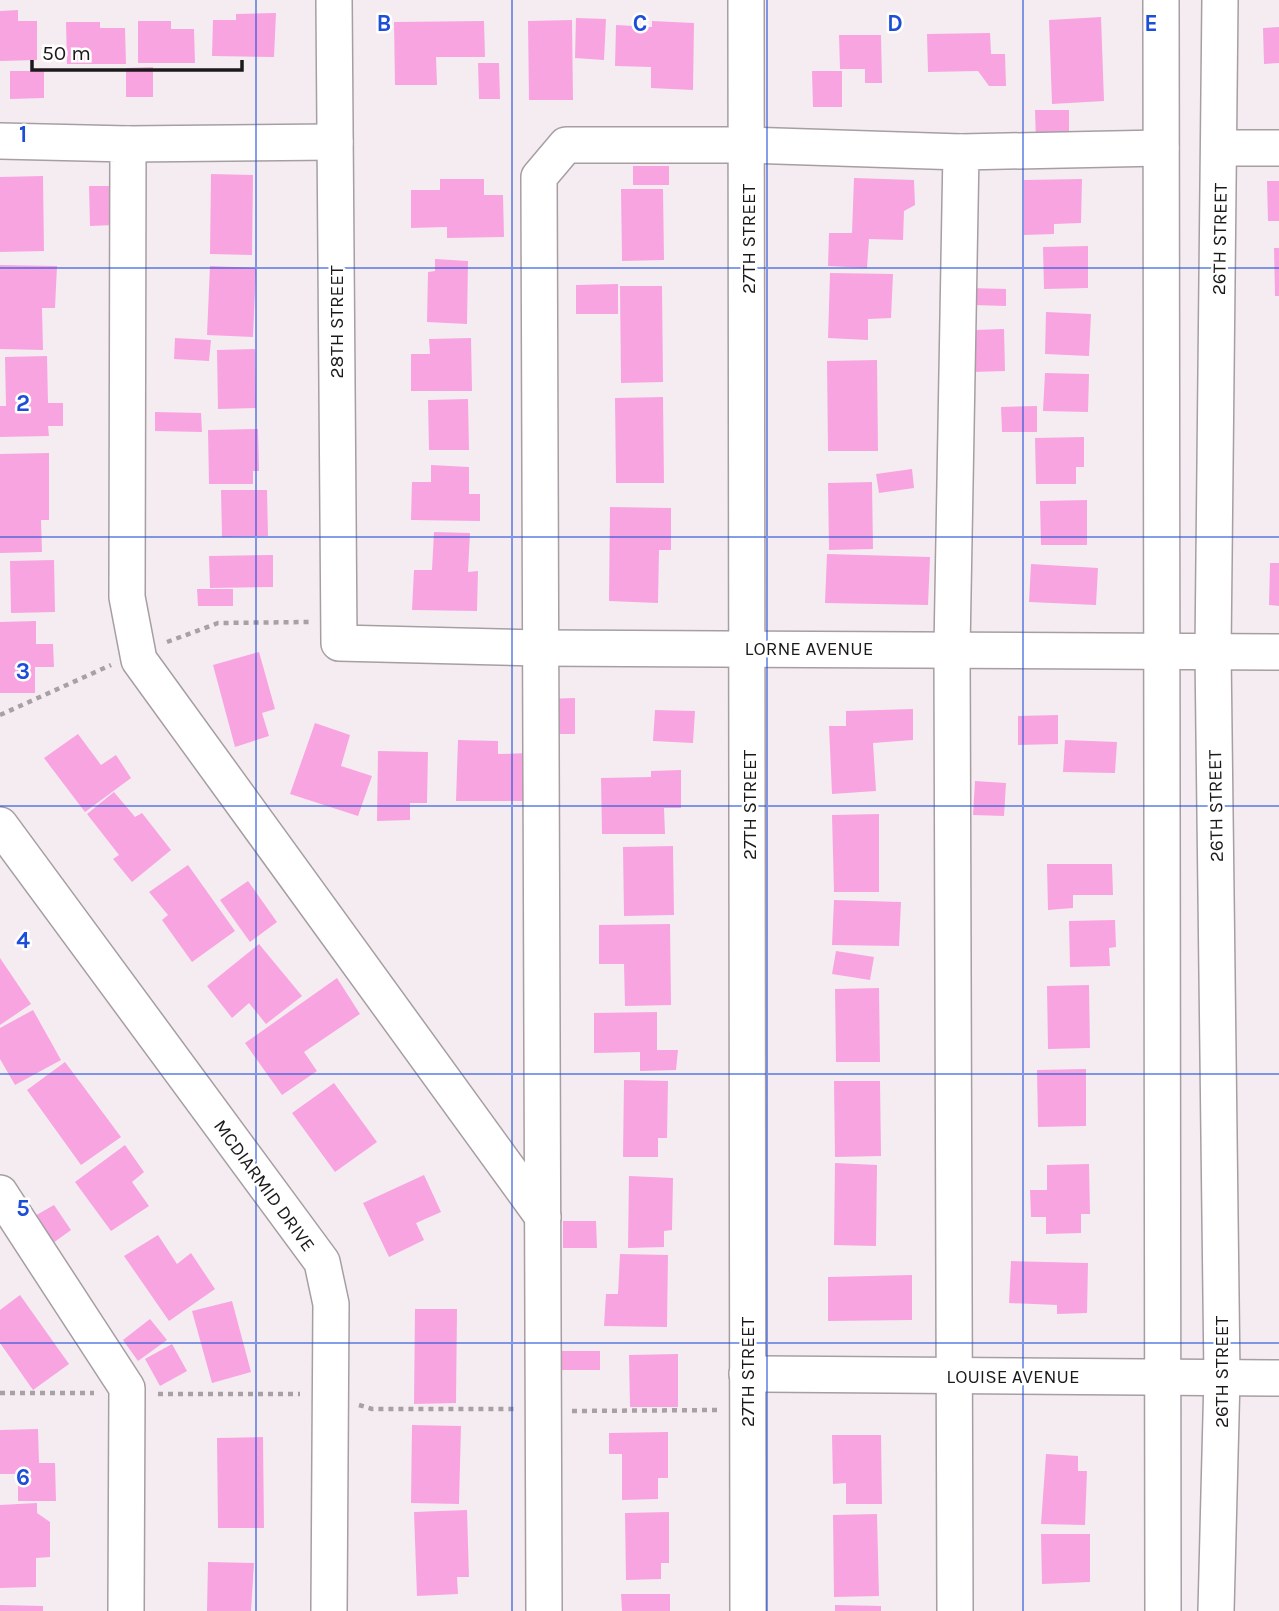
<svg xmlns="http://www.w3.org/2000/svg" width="1279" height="1611" font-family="Karla,sans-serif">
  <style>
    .building { fill: #f8a4e1 }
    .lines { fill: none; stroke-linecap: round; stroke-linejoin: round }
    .minor-casing { stroke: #a69ea3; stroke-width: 38 }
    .path { stroke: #a7a0a5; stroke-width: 4.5; stroke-dasharray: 5 5; stroke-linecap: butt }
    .minor { stroke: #fff; stroke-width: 35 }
    .grid { fill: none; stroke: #1d4ed8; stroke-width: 2; stroke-opacity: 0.55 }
    .labels { text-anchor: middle; stroke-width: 5; stroke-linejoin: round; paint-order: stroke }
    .street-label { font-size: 19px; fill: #1c191b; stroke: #fff }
    .grid-label { font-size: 23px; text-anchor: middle; font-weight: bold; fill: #1d4ed8; stroke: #fff; stroke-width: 5; stroke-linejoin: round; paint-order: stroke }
  </style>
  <rect width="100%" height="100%" fill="#f5ecf2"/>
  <!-- building -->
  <g class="building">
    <polygon points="18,10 18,21 37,21 37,60 0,61 0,11"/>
    <polygon points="276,13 274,57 212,56 213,20 236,20 236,14"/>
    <polygon points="1101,17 1104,101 1052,104 1049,20"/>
    <polygon points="576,18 606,19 604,60 575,58"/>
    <polygon points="572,20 573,100 529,100 528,21"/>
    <polygon points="138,21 171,21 171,29 194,29 195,63 138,63"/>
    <polygon points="484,21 485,57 436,57 437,85 395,85 394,22"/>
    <polygon points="652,21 694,23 693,90 651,88 651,67 615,66 616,25 652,27"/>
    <polygon points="66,22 100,22 100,28 125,28 126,64 67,64"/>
    <polygon points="1279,27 1279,63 1264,64 1263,28"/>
    <polygon points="990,33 991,54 1005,54 1006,86 989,86 978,71 928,72 927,34"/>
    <polygon points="839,35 881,35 882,83 865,83 865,69 840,69"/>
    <polygon points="478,63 499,63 500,99 479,99"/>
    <polygon points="153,67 153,97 126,97 126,68"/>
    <polygon points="10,71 44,71 44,98 10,99"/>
    <polygon points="812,71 842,71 842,107 813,107"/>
    <polygon points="1035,110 1069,110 1069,144 1036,144"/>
    <rect x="633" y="166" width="36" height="19"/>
    <polygon points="211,174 253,175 252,255 210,254"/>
    <polygon points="43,176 44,251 0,252 0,177"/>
    <polygon points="854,178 914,180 915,205 904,211 903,240 869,239 867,268 828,266 829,233 852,233"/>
    <polygon points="440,179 484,179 484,195 503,195 504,237 447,238 447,227 411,228 411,190 440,190"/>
    <polygon points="1082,179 1081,223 1054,224 1054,234 1024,235 1024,180"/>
    <polygon points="1267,181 1279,181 1279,221 1268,221"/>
    <polygon points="89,186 114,186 115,225 90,226"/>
    <polygon points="621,189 663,189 664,260 622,261"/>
    <polygon points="1088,246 1088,288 1044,289 1043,247"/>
    <polygon points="1274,248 1279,248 1279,296 1275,296"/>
    <polygon points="435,259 468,261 467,324 427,322 428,272 435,271"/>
    <polygon points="0,265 57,266 55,308 42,308 43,350 0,349"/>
    <polygon points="210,266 256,268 253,337 207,335"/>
    <polygon points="830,273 893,274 891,318 868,319 868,340 828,338"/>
    <polygon points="618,284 618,314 576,314 576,285"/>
    <polygon points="620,286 662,286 663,382 621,383"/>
    <polygon points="970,288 1006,289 1006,306 971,305"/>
    <polygon points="1046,312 1091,314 1089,356 1045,354"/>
    <polygon points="1004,329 1005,371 974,372 973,330"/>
    <polygon points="175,338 211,340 209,361 174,359"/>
    <polygon points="471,338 472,391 411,391 411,354 430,354 429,339"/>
    <polygon points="255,349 256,408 218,409 217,350"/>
    <polygon points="47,356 48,403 63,403 63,426 48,426 49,436 0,437 0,406 6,406 5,357"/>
    <polygon points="877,360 878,451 828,451 827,361"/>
    <polygon points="1045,373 1089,374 1088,412 1043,411"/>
    <polygon points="663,397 664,483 616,483 615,398"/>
    <polygon points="468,399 469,450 429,450 428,400"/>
    <polygon points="1037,406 1037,432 1002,432 1001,407"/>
    <polygon points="155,412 201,413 202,432 155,431"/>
    <polygon points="258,429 259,471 253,471 253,484 209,484 208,430"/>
    <polygon points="1084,437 1084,467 1076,467 1076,484 1036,484 1035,438"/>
    <polygon points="49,453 49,520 41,520 42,552 0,553 0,454"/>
    <polygon points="431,465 469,467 469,494 480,494 480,521 411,520 412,482 431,482"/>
    <polygon points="912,469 914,488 879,493 876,474"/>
    <polygon points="872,482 873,549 829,550 828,483"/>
    <polygon points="221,490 267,490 268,536 222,537"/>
    <polygon points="1087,500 1087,545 1041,545 1040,501"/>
    <polygon points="610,507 671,508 671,550 659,550 658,603 609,601"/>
    <polygon points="434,532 470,533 468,572 478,571 477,611 412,610 414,570 432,570"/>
    <polygon points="827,554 930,557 928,605 825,603"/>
    <polygon points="273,555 273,587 210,588 209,556"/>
    <polygon points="54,560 55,612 11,613 10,561"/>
    <polygon points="1270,563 1279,563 1279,606 1269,605"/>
    <polygon points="1031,564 1098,568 1096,605 1029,602"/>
    <polygon points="197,589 233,589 233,606 198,606"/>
    <polygon points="36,621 36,644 53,644 54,667 35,667 35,693 0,693 0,622"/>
    <polygon points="259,652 275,709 262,713 269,736 235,747 213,665"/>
    <polygon points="575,698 575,734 546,734 545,699"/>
    <polygon points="913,709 913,740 873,743 876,791 832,794 829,726 846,726 846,711"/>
    <polygon points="655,710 695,711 693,743 653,741"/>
    <polygon points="1058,715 1058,744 1018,745 1018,716"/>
    <polygon points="315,723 350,735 341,766 372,776 358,816 290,794"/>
    <polygon points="78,734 101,765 116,755 131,778 85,812 44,758"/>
    <polygon points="458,740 498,741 498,754 531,753 530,801 456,801"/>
    <polygon points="1065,740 1117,742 1115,773 1063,772"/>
    <polygon points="378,751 428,752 427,803 410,803 410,820 377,821"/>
    <polygon points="681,770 681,808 664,808 665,834 602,834 601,778 651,777 651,771"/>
    <polygon points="975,781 1006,783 1004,816 973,815"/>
    <polygon points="114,792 135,817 142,813 171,850 132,882 113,859 119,855 87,814"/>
    <polygon points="879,814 879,892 834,892 832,815"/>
    <polygon points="673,846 674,915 624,916 623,847"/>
    <polygon points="1047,864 1112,864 1113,895 1073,895 1073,908 1048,910"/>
    <polygon points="188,865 235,931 192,962 162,920 168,915 149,892"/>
    <polygon points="248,881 277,922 250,942 220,900"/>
    <polygon points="834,900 901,902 899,946 832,945"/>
    <polygon points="1115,920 1116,947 1109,948 1110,966 1070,967 1069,921"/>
    <polygon points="670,924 671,1005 625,1006 624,964 599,964 599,925"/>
    <polygon points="259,944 302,996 266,1024 249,1003 232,1018 207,986"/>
    <polygon points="836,951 874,957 870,980 832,974"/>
    <polygon points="0,958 31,1004 0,1025"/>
    <polygon points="337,978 360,1014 304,1052 317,1071 282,1095 245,1043"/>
    <polygon points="1089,985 1090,1048 1048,1049 1047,986"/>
    <polygon points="879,988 880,1062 836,1062 835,989"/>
    <polygon points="33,1010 61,1060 15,1085 0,1059 0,1028"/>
    <polygon points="657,1012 657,1050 678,1050 676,1070 640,1071 640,1052 594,1053 594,1013"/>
    <polygon points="65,1062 121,1137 81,1165 27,1090"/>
    <polygon points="1086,1069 1086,1126 1038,1127 1037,1070"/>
    <polygon points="624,1080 668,1081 667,1138 658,1138 658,1157 623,1157"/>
    <polygon points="834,1081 880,1081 881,1156 835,1157"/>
    <polygon points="334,1083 377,1142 335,1172 292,1113"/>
    <polygon points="125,1145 144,1172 132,1182 149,1206 111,1231 75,1182"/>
    <polygon points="835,1163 877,1165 876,1246 834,1245"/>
    <polygon points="1089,1164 1090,1214 1081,1214 1081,1233 1046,1234 1046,1217 1031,1217 1030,1190 1047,1190 1047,1165"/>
    <polygon points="424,1175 441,1212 416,1223 424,1240 389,1257 363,1203"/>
    <polygon points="629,1176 673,1178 672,1230 664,1231 664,1247 628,1248"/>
    <polygon points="54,1205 71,1230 53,1243 33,1217"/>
    <polygon points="563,1221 596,1221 597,1248 563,1248"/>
    <polygon points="158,1235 177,1264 191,1253 215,1289 169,1321 124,1256"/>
    <polygon points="620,1254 668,1255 667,1327 604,1326 606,1294 618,1294"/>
    <polygon points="1011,1261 1088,1263 1087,1313 1057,1314 1057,1305 1009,1303"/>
    <polygon points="912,1275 912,1320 828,1321 828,1277"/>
    <polygon points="20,1295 69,1364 33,1390 0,1343 0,1310"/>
    <polygon points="232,1301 251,1372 212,1383 192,1311"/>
    <polygon points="415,1309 457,1309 456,1403 414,1404"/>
    <polygon points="150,1319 167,1340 138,1361 123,1340"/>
    <polygon points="172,1344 187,1371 160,1386 145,1359"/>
    <rect x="562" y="1351" width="38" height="19"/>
    <polygon points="678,1354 678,1407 630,1407 629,1355"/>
    <polygon points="412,1425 461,1426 459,1504 411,1503"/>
    <polygon points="38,1429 39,1463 55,1463 56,1501 18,1501 18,1474 0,1474 0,1430"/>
    <polygon points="668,1432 668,1478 658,1478 658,1499 622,1500 622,1454 609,1454 609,1433"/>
    <polygon points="832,1435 881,1435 882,1504 846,1504 846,1483 833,1484"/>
    <polygon points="263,1437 264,1528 218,1528 217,1438"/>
    <polygon points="1046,1454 1078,1456 1078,1471 1087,1471 1085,1525 1041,1524"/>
    <polygon points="37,1503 37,1513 50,1522 50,1557 36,1558 36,1587 0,1588 0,1505"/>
    <polygon points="467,1510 469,1577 457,1577 458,1594 417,1596 414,1512"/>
    <polygon points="669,1512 669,1563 661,1563 661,1579 626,1580 625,1513"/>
    <polygon points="877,1514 879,1596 834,1597 833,1515"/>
    <polygon points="1041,1534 1090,1534 1090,1582 1042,1584"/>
    <polygon points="208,1562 254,1563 251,1611 207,1611"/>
    <polygon points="621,1594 670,1594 670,1611 622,1611"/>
    <polygon points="0,1605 43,1606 43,1611 0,1611"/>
    <polygon points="835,1605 881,1606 881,1611 835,1611"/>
  </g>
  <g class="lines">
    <!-- minor casing -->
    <g class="minor-casing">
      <g id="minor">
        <polyline points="334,0 339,643 539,648 1279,652"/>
        <polyline points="746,0 748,1611"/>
        <polyline points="1161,0 1163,1611"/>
        <polyline points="0,141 128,144 127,597 139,660 543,1217"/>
        <polyline points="128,144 335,142"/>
        <polyline points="1220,148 1279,148"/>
        <polyline points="0,825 322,1262 331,1304 329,1611"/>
        <polyline points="0,1193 127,1388 126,1611"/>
        <polyline points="747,1374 1279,1378"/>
        <polyline points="544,1611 539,177 566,145 747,145 961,152"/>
        <polyline points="955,1611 952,649 961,152 1161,148"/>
        <polyline points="1216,1611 1222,1377 1213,652 1220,0"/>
      </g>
    </g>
    <!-- path -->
    <g class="path">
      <polyline points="167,642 218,623 309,622"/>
      <polyline points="0,715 111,665"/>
      <polyline points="0,1393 94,1393"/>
      <polyline points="158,1394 300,1394"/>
      <polyline points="359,1405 372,1409 514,1409"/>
      <polyline points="572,1411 717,1410"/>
    </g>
    <!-- minor -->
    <use href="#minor" class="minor"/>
  </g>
  <!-- grid -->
  <path class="grid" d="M256,0V1611M512,0V1611M767,0V1611M1023,0V1611M0,268H1279M0,537H1279M0,806H1279M0,1074H1279M0,1343H1279"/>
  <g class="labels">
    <!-- street labels -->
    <g class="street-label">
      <text transform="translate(748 239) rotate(-90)" y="7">27TH STREET</text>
      <text transform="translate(1219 239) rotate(-89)" y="7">26TH STREET</text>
      <text transform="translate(336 322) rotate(-90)" y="7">28TH STREET</text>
      <text x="809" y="655">LORNE AVENUE</text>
      <text transform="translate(749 805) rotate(-90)" y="7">27TH STREET</text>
      <text transform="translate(1215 806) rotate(-91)" y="7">26TH STREET</text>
      <text transform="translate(265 1185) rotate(54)" y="7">MCDIARMID DRIVE</text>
      <text transform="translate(747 1372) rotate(-90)" y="7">27TH STREET</text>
      <text transform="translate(1221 1372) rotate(-90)" y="7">26TH STREET</text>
      <text x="1013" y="1383">LOUISE AVENUE</text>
    </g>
  </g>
  <g class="grid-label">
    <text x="384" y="31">B</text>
    <text x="640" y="31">C</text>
    <text x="895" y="31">D</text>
    <text x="1151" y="31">E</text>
    <text x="23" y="142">1</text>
    <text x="23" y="411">2</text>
    <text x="23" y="679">3</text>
    <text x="23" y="948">4</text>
    <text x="23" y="1216">5</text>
    <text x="23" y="1485">6</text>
  </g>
  <!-- scale -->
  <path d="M32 60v10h210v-10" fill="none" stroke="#1c191b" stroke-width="3.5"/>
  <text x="42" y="60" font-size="21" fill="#1c191b" stroke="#ffffff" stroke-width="5" paint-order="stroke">50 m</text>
</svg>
